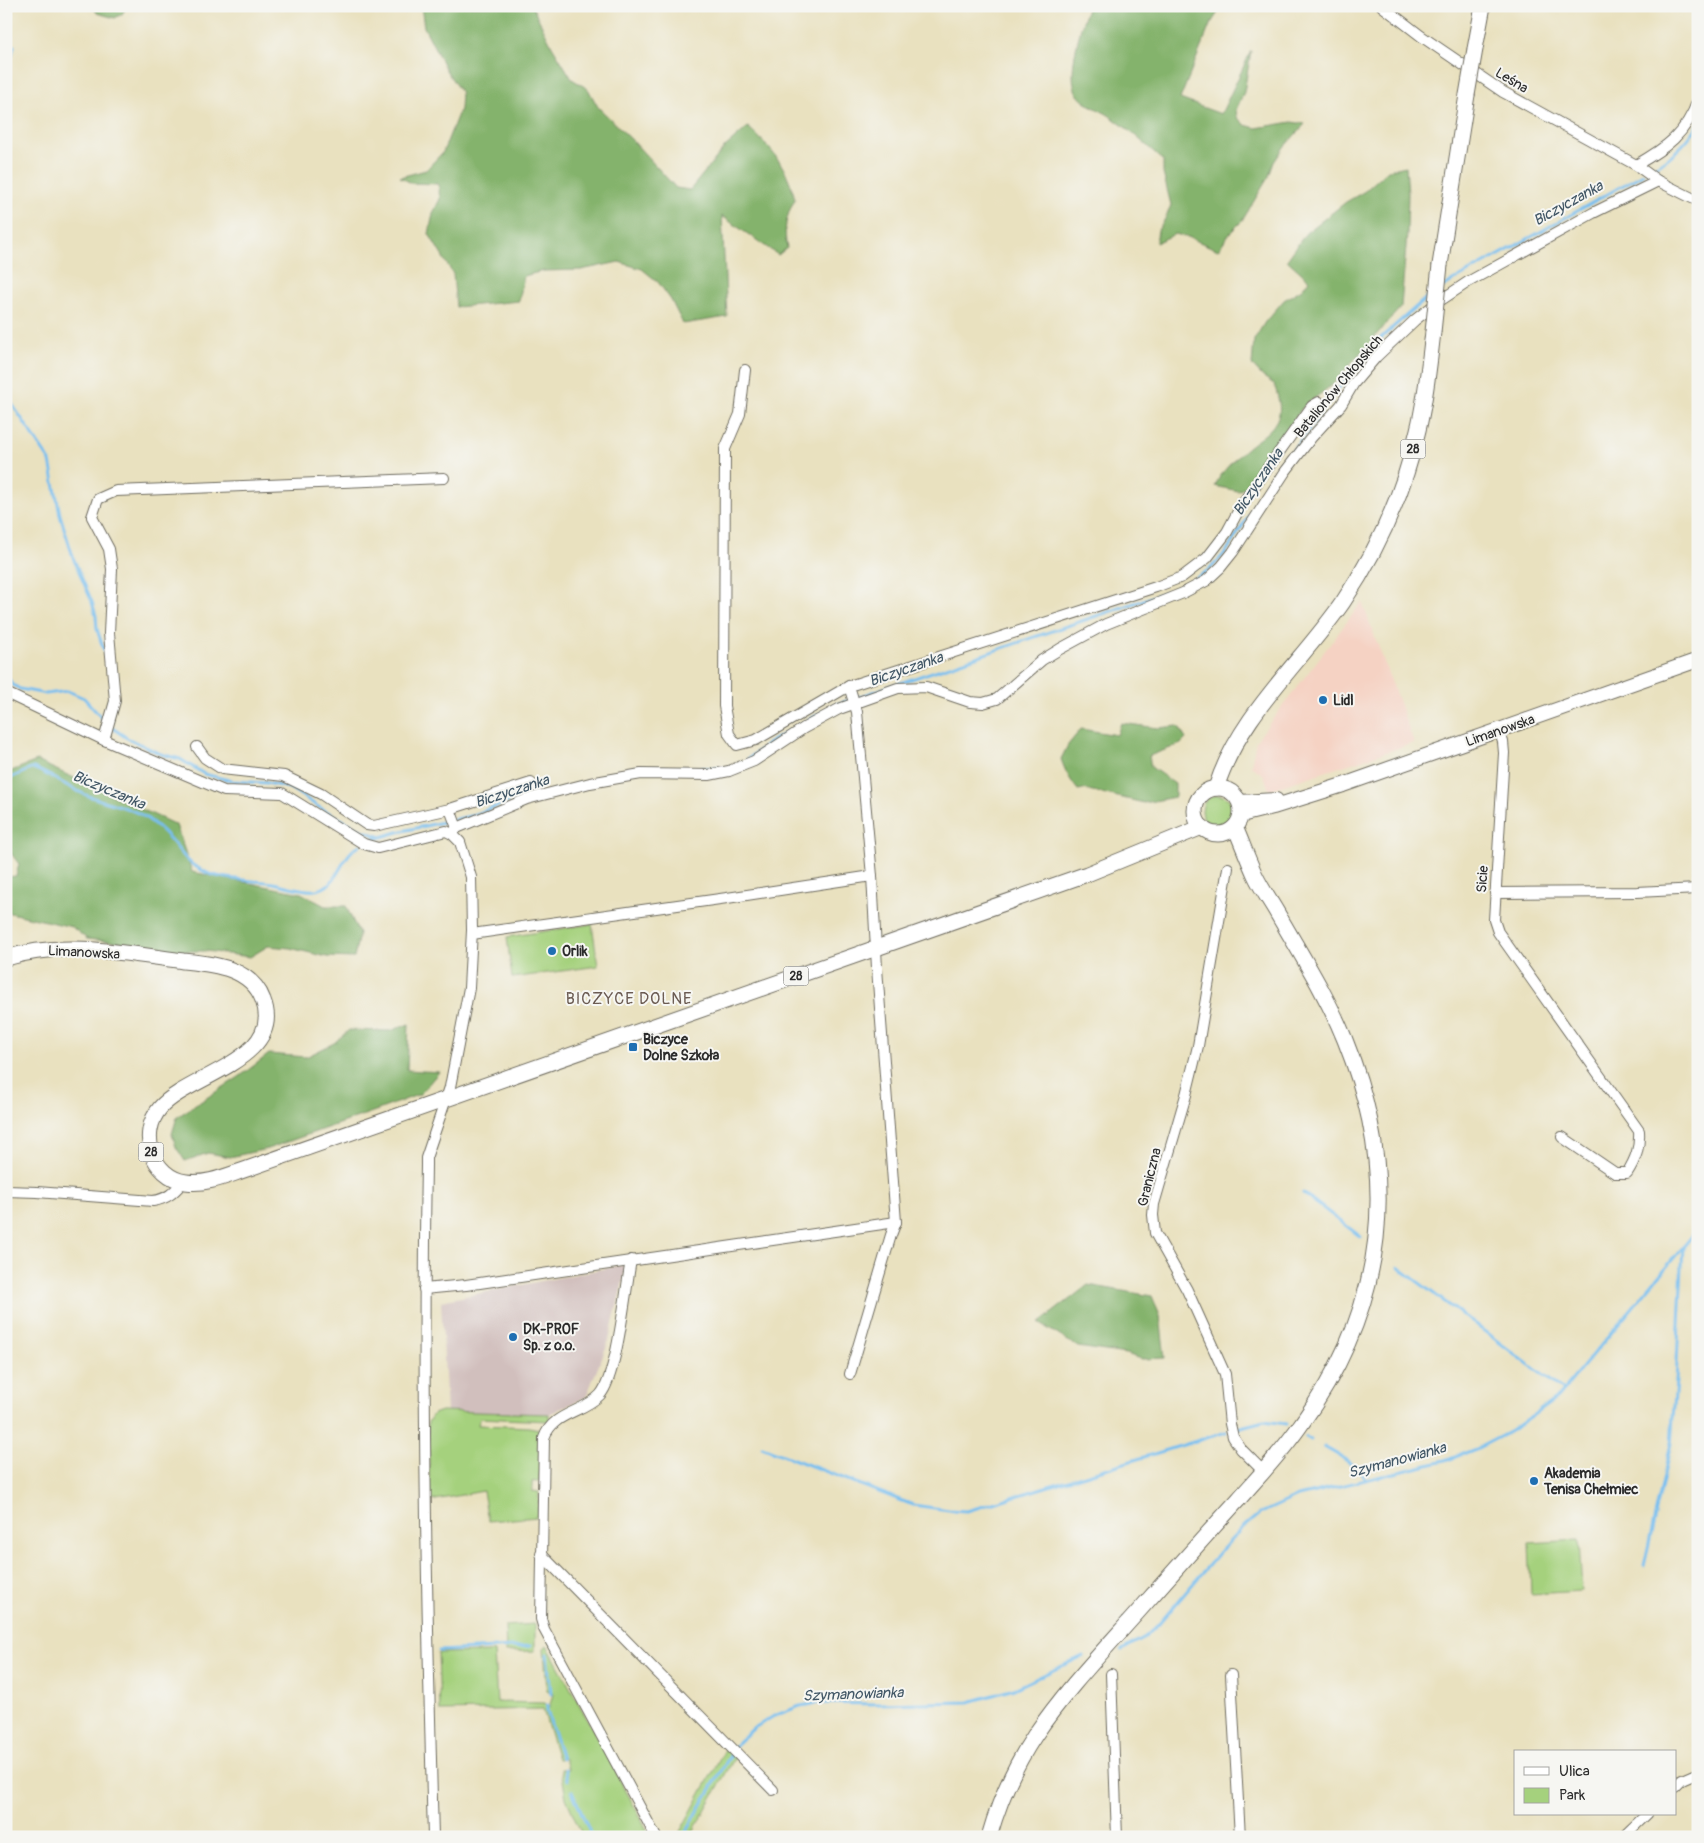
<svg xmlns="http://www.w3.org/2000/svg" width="1704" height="1843" font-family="Pangolin,sans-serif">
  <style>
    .built { fill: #f5d2c3 }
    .industrial { fill: #d1bfbd }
    .green { fill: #a5d17d; stroke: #687e54 }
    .forest { fill: #84b36c; stroke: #586f4c }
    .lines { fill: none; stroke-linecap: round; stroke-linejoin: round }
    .stream { stroke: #78bff0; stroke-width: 3 }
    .street-casing { stroke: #6e6b5f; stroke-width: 12 }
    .secondary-casing { stroke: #6e6b5f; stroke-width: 16 }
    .primary-casing { stroke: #6e6b5f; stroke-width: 17 }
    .street { stroke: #fff; stroke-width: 10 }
    .secondary { stroke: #fff; stroke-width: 14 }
    .primary { stroke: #fff; stroke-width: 15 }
    .primary-bridge-casing { stroke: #6e6b5f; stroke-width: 17; stroke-linecap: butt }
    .primary-bridge { stroke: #fff; stroke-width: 15 }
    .poi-dot { fill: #1f6fb2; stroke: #f6f6f2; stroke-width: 2 }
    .labels { text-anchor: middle; stroke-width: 4; stroke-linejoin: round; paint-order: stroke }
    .shield { fill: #f6f6f2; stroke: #686867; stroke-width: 1 }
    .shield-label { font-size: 12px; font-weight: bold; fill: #2b2b2b }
    .street-label { font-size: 14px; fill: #2b2b2b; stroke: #f6f6f2 }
    .poi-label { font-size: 14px; font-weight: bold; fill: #2b2b2b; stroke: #f6f6f2; text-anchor: start }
    .water-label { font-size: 15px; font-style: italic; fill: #425766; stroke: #f6f6f2 }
    .quarter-label { font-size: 16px; letter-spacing: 1px; fill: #6b5b52; stroke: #f6f6f2 }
  </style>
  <rect width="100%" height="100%" fill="#f6f6f2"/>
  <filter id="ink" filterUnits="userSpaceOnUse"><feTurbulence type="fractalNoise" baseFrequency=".02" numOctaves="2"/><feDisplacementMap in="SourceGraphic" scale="10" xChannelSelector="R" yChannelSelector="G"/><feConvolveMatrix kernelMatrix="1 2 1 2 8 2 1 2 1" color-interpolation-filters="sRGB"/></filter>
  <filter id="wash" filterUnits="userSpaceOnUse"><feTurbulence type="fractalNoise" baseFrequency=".0096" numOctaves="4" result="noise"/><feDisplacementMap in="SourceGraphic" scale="20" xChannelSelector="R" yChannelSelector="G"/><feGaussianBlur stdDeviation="1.12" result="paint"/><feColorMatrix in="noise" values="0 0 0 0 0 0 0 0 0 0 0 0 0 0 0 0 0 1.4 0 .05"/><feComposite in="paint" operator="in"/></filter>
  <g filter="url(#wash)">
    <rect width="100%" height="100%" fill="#e9e1bf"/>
    <!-- built -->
    <polygon class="built" points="1362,602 1414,743 1269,790 1264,775 1251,766 1256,741"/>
    <!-- industrial -->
    <polygon class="industrial" points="627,1264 609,1340 586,1397 549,1414 447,1413 441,1301"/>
    <!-- green -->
    <g class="green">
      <circle cx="1218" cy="811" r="16"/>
      <polygon points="592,924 598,966 512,978 507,937"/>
      <polygon points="441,1411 549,1414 549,1421 480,1418 478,1425 530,1427 538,1429 542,1433 539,1481 532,1482 532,1491 539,1492 538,1517 488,1521 483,1491 430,1501 428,1422 433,1414"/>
      <polygon points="1579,1540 1582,1591 1531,1594 1529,1543"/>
      <polygon points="535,1624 535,1651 506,1652 505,1626"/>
      <polygon points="547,1645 651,1837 583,1837 566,1798 561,1769 568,1769 565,1759 558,1759 543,1709 440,1711 438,1653 494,1652 497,1702 545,1703 549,1708 553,1694 547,1690 544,1648"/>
      <polygon points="726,1748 735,1757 690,1837 677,1837"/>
    </g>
    <!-- forest -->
    <g class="forest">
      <polygon points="93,6 144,6 142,8 126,8 122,14 115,18 97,13"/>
      <path d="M421,6H532L552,46L572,79L588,89L598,107L632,140L676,188L690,190L725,147L748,127C772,149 787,166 795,199C786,216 783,229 787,248L778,255L722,216L727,317L683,324L671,300L658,282L642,269L619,262L581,270L543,271L524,276L519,301L456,307L453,274L429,234L433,213L440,199L438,184L411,183L400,177L426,170L443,152L460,109L461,93L446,70L424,27Z"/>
      <path d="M1088,6H1222L1210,25L1180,99L1221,114L1251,51L1244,92L1236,110L1237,117L1245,125L1256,128L1292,122L1305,124L1284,147L1274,162L1269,176L1242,221L1229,234L1218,250L1188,237L1175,234L1156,243L1158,230L1165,219L1171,205L1163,173V160C1146,145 1129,129 1110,116C1100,109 1086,106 1078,95C1065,78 1081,26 1088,6Z"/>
      <path d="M1406,166L1408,194L1407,234L1401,307L1332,385L1303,407L1249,485L1238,491L1215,486C1222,470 1235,459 1247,448C1259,438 1275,430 1279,414C1281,405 1277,393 1274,384L1262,376L1252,365L1254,340L1265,322L1284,300L1302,289L1309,280L1287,260L1306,233L1346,202L1365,191L1388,170Z"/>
      <path d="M1121,723L1158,728L1178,726L1186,739L1181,744L1149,756L1151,767L1175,784V797L1144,803L1084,789L1078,790C1070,780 1065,771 1061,759L1068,745L1081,729L1117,735Z"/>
      <polygon points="37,761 176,825 192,872 301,893 325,906 346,906 359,934 354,958 327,957 290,948 268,946 250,957 206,951 172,951 138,944 87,939 72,927 6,912 6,877 16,876 19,864 10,852 6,852 6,773"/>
      <polygon points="409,1024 407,1070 439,1072 420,1094 378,1110 267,1149 230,1157 208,1153 185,1161 176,1147 172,1134 177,1117 239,1077 269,1054 306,1057 334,1043 349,1030 390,1031"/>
      <polygon points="1088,1285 1152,1296 1160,1316 1165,1358 1142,1359 1126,1354 1078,1347 1039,1323"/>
    </g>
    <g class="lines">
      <!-- stream -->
      <g class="stream">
        <polyline points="6,75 14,46"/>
        <path d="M1648,171C1669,159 1685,146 1698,125"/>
        <polyline points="1444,286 1643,174"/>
        <polyline points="6,395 50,461 60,515 74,560 92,602 96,616 97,629 107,660"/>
        <polyline points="6,675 13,685 20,689 46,694 68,691 84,698 106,723"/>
        <polyline points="111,727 127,738 161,754 180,759 204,774 233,781 267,783 290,788 317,806 361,830 381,837"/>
        <polyline points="748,759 772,741 835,705 1170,591 1190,582 1210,569 1226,552 1268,485 1366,351 1432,293"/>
        <polyline points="603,776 635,768 719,768"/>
        <path d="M6,780L33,768C51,775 66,786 84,794C103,803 127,805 145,817C152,822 162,830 168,837C177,846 182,857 193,865C198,868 204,872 210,874C231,881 253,880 274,883C287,886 311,894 323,888C340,880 342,854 360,845"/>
        <polyline points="368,841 398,832 470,816 508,802"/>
        <polyline points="1303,1193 1361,1237"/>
        <polyline points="1398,1267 1563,1390"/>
        <polyline points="1237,1428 1264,1421 1286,1424"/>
        <polyline points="1306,1437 1311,1440"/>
        <polyline points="762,1447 913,1505 949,1510 967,1511 1226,1432"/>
        <path d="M1324,1447C1340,1456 1355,1464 1365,1479"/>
        <polyline points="1644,1566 1671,1443 1676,1381 1683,1247"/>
        <polyline points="1122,1650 1145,1637 1158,1625 1220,1552 1241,1529 1259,1514 1298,1496 1445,1461 1478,1448 1511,1431 1557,1398 1698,1229"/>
        <polyline points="439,1651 531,1646"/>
        <polyline points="547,1654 551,1694"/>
        <polyline points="547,1705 547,1711 562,1759"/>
        <polyline points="565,1769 568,1780"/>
        <polyline points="572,1791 592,1837"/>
        <polyline points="683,1837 738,1742 754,1728 774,1716 800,1706 819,1703 877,1704 969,1702 1014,1689 1083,1656"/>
      </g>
    </g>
  </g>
  <g filter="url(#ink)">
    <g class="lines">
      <!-- street casing -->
      <g class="street-casing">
        <g id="street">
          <polyline points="1382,6 1421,36 1503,92 1636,165 1658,181 1698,201"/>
          <path d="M1636,165C1666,148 1686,134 1698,100"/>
          <polyline points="745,370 740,414 725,449 724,706 729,734 737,745 756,740 849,686 1156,587 1182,577 1207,558 1227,532 1242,504 1312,406 1319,402"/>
          <polyline points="849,686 857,712 872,876 877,968 896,1222 891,1235 850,1374"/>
          <path d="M6,693L104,740L224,791L282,793L364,844L378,848L446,831L452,834L460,842L471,877L472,930L469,988L450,1087L426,1158V1165C422,1389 427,1613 433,1837"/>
          <path d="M1499,730L1503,742L1504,753L1494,920L1498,932L1639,1131C1640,1147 1636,1159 1627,1173H1615L1562,1137"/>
          <polyline points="104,740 115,701 109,633 112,569 109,549 92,517 98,499 116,491 444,478"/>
          <polyline points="197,747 205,758 222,769 284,776 321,794 367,825 374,826 450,809 531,783"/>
          <polyline points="450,809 457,828"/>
          <polyline points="452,834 457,828 527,799 590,783 641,774 709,775 729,771 754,761 804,728 839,709 898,688 926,687 970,702 983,703 997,699 1042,660 1060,649 1106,624 1183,593 1206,581 1221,567 1233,552 1285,472 1311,438 1341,405 1354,383 1376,357 1415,320 1438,302 1468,282 1593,213 1658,181"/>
          <polyline points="1228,868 1198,1046 1186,1095 1154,1204 1153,1215 1155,1233 1187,1290 1225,1374 1230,1424 1233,1437 1241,1449 1263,1471"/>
          <polyline points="1495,893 1637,892 1698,889"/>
          <polyline points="472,934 727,898 872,876"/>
          <path d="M6,1191L37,1192L153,1201C168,1199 174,1192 183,1182"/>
          <path d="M631,1260C626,1287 617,1377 600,1395C583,1413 553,1412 544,1438L541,1619L544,1629L656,1837"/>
          <polyline points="424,1289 466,1285 896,1222"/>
          <polyline points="541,1554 773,1790"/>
          <polyline points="1111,1674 1117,1837"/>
          <polyline points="1231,1675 1240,1837"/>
          <polyline points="1675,1787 1682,1780 1698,1773"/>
          <polyline points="1623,1837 1647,1814"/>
        </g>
      </g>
      <!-- secondary casing -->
      <g class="secondary-casing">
        <g id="secondary">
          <polyline points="1240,802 1276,800"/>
          <polyline points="1241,815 1273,807 1343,785 1698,660"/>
        </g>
      </g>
      <!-- primary casing -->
      <g class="primary-casing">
        <g id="primary">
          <polyline points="1475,49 1483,6"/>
          <polyline points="1440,265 1467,95"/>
          <circle cx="1218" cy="811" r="23"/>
          <path d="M1216,788C1239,715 1301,663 1343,602C1378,550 1404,491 1418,430C1426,398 1429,365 1433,332"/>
          <path d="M6,958C62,940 125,953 183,961C212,964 251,967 263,1000C286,1059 187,1076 160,1108C138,1134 152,1177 186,1182C206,1185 226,1176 244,1170L1087,874L1202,827"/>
          <path d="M989,1837C999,1802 1015,1765 1035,1735C1066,1689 1107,1647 1144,1605C1175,1570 1206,1535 1238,1500C1260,1475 1283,1451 1302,1423C1387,1304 1400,1176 1345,1040C1327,995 1300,953 1276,911C1269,899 1261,888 1255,875C1248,860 1242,843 1235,827"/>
        </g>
      </g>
      <!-- street -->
      <use href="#street" class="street"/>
      <!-- secondary -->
      <use href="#secondary" class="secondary"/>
      <!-- primary -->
      <use href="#primary" class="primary"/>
      <!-- primary-bridge casing -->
      <g class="primary-bridge-casing">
        <g id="primary-bridge">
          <polyline points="1467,95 1475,49"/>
          <polyline points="1433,332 1440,265"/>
        </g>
      </g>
      <!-- primary-bridge -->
      <use href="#primary-bridge" class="primary-bridge"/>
    </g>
  </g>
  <!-- markers -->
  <g class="poi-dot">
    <circle cx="1323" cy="700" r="5"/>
    <circle cx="552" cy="951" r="5"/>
    <rect x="628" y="1042" width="10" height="10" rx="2.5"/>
    <circle cx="513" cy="1337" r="5"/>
    <circle cx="1534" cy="1481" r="5"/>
  </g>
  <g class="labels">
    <!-- shield labels -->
    <g class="shield">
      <rect x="1400.5" y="439.5" width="25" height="19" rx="4"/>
      <rect x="783.5" y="966.5" width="25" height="19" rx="4"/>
      <rect x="138.5" y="1142.5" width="25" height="19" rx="4"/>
    </g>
    <g class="shield-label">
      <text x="1413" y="453">28</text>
      <text x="796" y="980">28</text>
      <text x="151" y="1156">28</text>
    </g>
    <!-- street labels -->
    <g class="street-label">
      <text transform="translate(1512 80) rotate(31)" y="5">Leśna</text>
      <text transform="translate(1338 386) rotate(-50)" y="5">Batalionów Chłopskich</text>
      <text transform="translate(1500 730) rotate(-19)" y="5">Limanowska</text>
      <text transform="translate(1482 879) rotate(-86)" y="5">Sicie</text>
      <text transform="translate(84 952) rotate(3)" y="5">Limanowska</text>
      <text transform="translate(1149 1177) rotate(-76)" y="5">Graniczna</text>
    </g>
    <!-- poi labels -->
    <g class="poi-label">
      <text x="1333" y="705">Lidl</text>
      <text x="562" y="956">Orlik</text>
      <text x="643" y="1044">Biczyce<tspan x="643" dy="16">Dolne Szkoła</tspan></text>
      <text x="523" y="1334">DK-PROF<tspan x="523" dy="16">Sp. z o.o.</tspan></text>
      <text x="1544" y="1478">Akademia<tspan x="1544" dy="16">Tenisa Chełmiec</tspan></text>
    </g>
    <!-- water labels -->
    <g class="water-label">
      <text transform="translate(1568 203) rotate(-29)" y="5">Biczyczanka</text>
      <text transform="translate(1258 482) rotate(-56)" y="5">Biczyczanka</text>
      <text transform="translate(906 669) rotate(-19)" y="5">Biczyczanka</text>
      <text transform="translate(109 790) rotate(23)" y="5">Biczyczanka</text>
      <text transform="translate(512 791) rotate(-18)" y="5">Biczyczanka</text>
      <text transform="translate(1397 1460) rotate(-15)" y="5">Szymanowianka</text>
      <text transform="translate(853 1694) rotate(-2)" y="5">Szymanowianka</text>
    </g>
    <!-- quarter labels -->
    <g class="quarter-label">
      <text x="629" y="1004">BICZYCE DOLNE</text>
    </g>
  </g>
  <!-- margin -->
  <rect width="1704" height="1843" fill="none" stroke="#f6f6f2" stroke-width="25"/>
  <!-- legend -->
  <rect x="1514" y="1750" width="162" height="65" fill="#f6f6f2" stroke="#a5a5a2"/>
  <rect x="1524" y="1767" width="25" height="8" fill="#ffffff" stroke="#a5a5a2"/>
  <text x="1559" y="1776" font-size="15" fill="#2b2b2b">Ulica</text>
  <rect x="1524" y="1788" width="25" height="15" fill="#a5d17d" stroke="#a5a5a2"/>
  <text x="1559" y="1800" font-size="15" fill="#2b2b2b">Park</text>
</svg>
